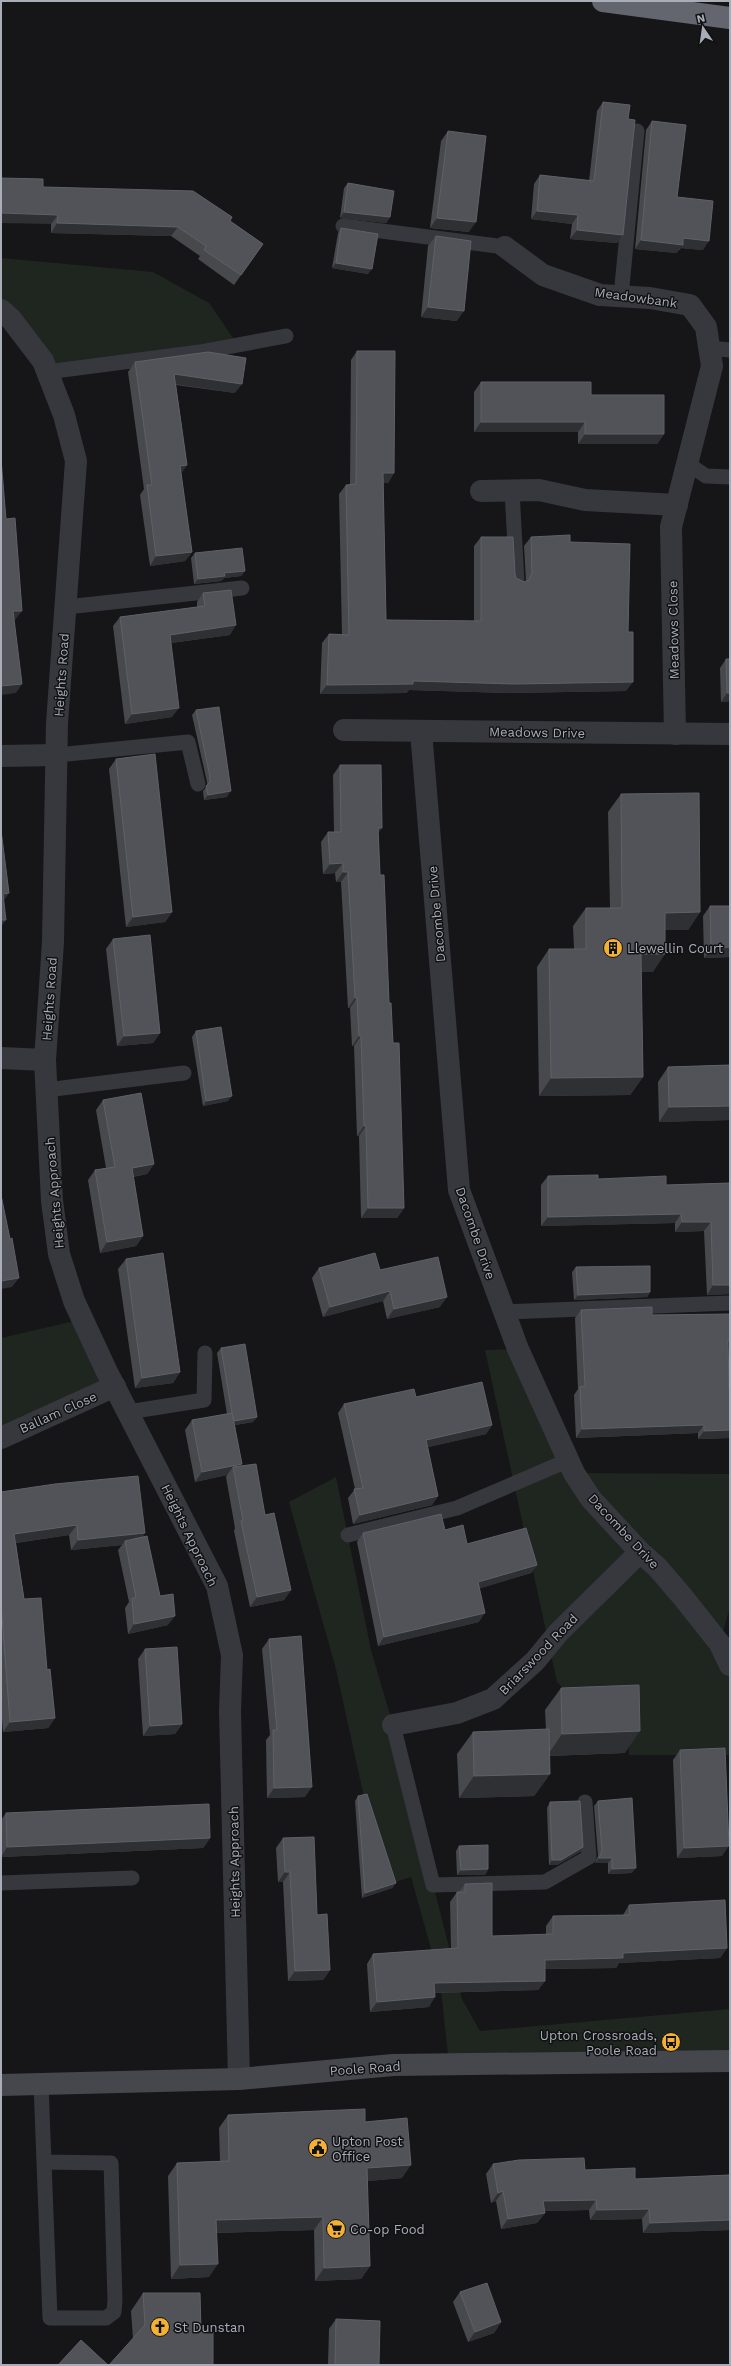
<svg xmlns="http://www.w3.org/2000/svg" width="731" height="2366" font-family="'Work Sans',sans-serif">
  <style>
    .green { fill: #1e261f }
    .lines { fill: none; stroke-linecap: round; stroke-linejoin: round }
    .lane { stroke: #37383d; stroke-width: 15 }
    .street { stroke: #37383d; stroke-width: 22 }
    .secondary { stroke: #45474d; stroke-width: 22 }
    .highway { stroke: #63666e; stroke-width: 22 }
    .wall { fill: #47494d }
    .shaded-wall { fill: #2f3033 }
    .building { fill: #525359; stroke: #5f6168 }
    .labels { text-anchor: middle; stroke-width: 3; stroke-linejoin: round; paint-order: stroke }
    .street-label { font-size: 13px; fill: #a8adb8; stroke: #111113 }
    .poi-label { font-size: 13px; fill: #a8adb8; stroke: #111113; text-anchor: start }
  </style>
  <rect width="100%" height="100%" fill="#161618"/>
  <!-- green -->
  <g class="green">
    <polygon points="1,258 153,272 209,303 238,345 47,372 1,310"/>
    <polygon points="83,1319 115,1386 1,1438 1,1338"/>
    <polygon points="518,1349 574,1473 730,1474 730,1606 720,1644 730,1665 730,1755 629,1755 625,1686 564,1689 557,1682 485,1350"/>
    <polygon points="336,1477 371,1650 393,1725 462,1999 480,2031 730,2009 730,2061 449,2064 440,1981 411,1877 392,1883 363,1793 336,1669 289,1502"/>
  </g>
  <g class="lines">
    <!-- lane -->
    <g class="lane">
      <polyline points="343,226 505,247"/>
      <polyline points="621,296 637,131"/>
      <polyline points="709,348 730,350"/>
      <polyline points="47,372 200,352 286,336"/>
      <polyline points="688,464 706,476 730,477"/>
      <polyline points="512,491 517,582"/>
      <polyline points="66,607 242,588"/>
      <polyline points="57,755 188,742 198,784"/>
      <polyline points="46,1090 184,1073"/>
      <polyline points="505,1312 730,1303"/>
      <polyline points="128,1412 204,1400 205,1353"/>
      <polyline points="348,1535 457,1508 569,1460"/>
      <polyline points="393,1725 433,1885 545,1882 589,1857 585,1802"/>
      <polyline points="1,1883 132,1878"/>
      <polyline points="41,2084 50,2318 106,2318 114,2312 115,2300 111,2163 44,2162"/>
    </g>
    <!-- street -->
    <g class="street">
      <polyline points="505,247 543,275 600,295 650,298 690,305 706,327 712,366 671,527 675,734"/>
      <polyline points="1,310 11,319 43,361 64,415 76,461 57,723 53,942 45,1060 52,1201 59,1254 74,1301 106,1370 217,1586 232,1655 230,1711 239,2079"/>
      <polyline points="481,491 539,490 585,500 677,505"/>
      <polyline points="344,730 730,734"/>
      <polyline points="421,731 459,1190 518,1349 574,1473 591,1499 640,1552 657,1567 682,1596 720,1644 730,1665"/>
      <polyline points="1,756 57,755"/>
      <polyline points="1,1058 45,1060"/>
      <polyline points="1,1438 115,1386"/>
      <polyline points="393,1725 457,1713 493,1699 535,1661 558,1633 640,1552"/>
    </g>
    <!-- secondary -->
    <polyline class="secondary" points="1,2085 239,2079 393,2065 730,2061"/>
    <!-- highway -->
    <polyline class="highway" points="603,1 730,18"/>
  </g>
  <!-- wall -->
  <g class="wall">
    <polygon points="603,102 628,119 623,235 617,243 570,239 572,224 531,219 534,184 540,175 589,181 597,111"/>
    <polygon points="652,121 677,197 703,250 681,248 676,253 635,249 646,130"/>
    <polygon points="448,131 469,232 430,228 441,141"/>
    <polygon points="348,183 390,217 386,223 340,218 344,188"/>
    <polygon points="43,187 230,221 263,244 234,285 198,259 200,256 171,236 51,233 51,224"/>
    <polygon points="341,228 368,274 332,268 338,233"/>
    <polygon points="436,236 457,321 421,317 428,246"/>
    <polygon points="357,351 394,473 388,483 383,483 386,620 474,621 474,546 481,537 515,574 516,578 524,582 526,581 524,546 531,537 570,542 626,691 508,693 409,690 406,693 320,694 322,643 329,634 342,634 339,494 346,485 350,485 351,360"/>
    <polygon points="135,362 235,393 176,385 187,465 181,473 192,552 185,561 150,566 140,495 144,489 128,372"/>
    <polygon points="481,382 591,395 664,434 657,444 578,444 578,432 474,432 474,392"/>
    <polygon points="195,553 245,571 241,576 224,578 221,581 194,584 191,558"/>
    <polygon points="203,593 230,635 171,643 172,717 125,724 113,626 120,617 197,607 197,602"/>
    <polygon points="726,659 730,659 730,701 721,702 720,668"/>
    <polygon points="196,710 227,797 204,800 203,791 207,786 207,782 192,715"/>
    <polygon points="116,759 172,912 165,922 126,927 109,769"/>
    <polygon points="340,765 378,834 380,875 389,1003 393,1043 404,1208 397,1218 361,1218 359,1136 357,1136 354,1046 352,1046 350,1008 348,1008 341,882 336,882 335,873 323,874 321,842 328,832 334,832 333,775"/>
    <polygon points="621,794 700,912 688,930 665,930 653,972 641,972 643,1077 630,1095 539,1096 537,967 549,949 574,949 573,926 586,908 610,908 608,812"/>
    <polygon points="710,906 730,906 730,957 704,958 703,916"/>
    <polygon points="113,939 160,1033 153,1043 117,1046 106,949"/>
    <polygon points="196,1031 228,1101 203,1106 192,1037"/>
    <polygon points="730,1065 730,1120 659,1122 658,1082 668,1067"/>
    <polygon points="103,1100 154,1164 147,1174 133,1177 143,1236 136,1246 100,1253 88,1180 95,1170 106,1168 96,1110"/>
    <polygon points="548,1176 666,1185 730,1183 730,1294 707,1295 704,1231 675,1232 675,1223 541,1226 541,1185"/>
    <polygon points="126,1259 180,1372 173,1383 135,1388 118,1269"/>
    <polygon points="576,1267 650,1292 647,1297 574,1300 572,1272"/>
    <polygon points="319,1268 380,1270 440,1307 387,1319 383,1301 323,1317 312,1278"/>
    <polygon points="581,1310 730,1340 728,1343 730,1438 698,1439 698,1433 576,1438 574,1395 578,1389 575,1318"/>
    <polygon points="221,1348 257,1417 253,1422 235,1425 240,1466 265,1515 291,1590 284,1600 250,1607 234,1531 235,1528 226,1477 227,1475 195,1482 185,1430 192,1420 227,1414 217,1353"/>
    <polygon points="416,1397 492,1425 486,1434 428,1447 438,1496 432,1505 353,1524 348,1498 355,1489 338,1413 344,1404"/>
    <polygon points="1,1492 145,1533 142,1537 168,1625 128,1634 125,1608 129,1602 118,1550 122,1545 71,1550 69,1535 16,1543 24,1599 47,1670 55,1718 48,1728 3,1732 1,1707"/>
    <polygon points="445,1530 467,1544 537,1565 531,1573 479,1588 479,1622 378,1646 357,1542 363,1533"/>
    <polygon points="269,1639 305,1797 267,1798 266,1740 270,1735 262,1649"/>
    <polygon points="145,1649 182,1724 175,1734 143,1736 138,1659"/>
    <polygon points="561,1688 625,1753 549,1756 550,1774 534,1796 459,1798 457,1754 473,1732 546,1730 545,1710"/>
    <polygon points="680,1750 722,1856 677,1858 673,1760"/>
    <polygon points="358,1796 396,1883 392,1888 362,1898 355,1801"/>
    <polygon points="598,1801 632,1873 608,1874 608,1863 595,1863 598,1856 594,1806"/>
    <polygon points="550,1802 583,1847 580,1852 557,1865 549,1865 547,1808"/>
    <polygon points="6,1813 210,1838 203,1848 1,1857 1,1820"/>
    <polygon points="283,1838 317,1915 330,1970 323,1980 288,1981 283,1882 278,1882 276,1848"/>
    <polygon points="459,1846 488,1869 485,1875 457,1875 456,1851"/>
    <polygon points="465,1884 492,1936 546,1935 546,1926 553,1916 623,1915 629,1905 727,1948 720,1958 619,1963 616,1968 545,1969 545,1981 538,1990 435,1993 429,2007 370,2012 367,1964 373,1954 451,1949 450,1902 457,1892 459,1892"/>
    <polygon points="228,2115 365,2122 402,2178 367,2181 370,2266 361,2279 315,2281 314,2230 217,2233 209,2277 171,2279 168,2176 177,2163 220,2161 219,2128"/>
    <polygon points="493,2164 585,2170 635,2179 730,2175 730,2230 643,2233 642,2219 590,2220 589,2210 544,2211 545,2213 537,2223 501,2229 496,2201 491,2203 486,2174"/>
    <polygon points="460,2292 501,2322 494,2333 468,2342 453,2302"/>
    <polygon points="143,2293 201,2332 133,2339 131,2311"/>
    <polygon points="336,2319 379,2365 328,2365 329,2329"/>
  </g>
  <!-- shaded-wall -->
  <g class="shaded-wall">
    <polygon points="537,211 578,215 572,224 531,219"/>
    <polygon points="344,212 390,217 386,223 340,218"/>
    <polygon points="1,213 58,215 51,224 1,223"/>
    <polygon points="437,218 476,222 469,232 430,228"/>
    <polygon points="57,223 178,227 171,236 51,233"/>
    <polygon points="577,230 623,235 617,243 570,239"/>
    <polygon points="683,238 709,241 703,250 680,248 676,253 635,249 641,240"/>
    <polygon points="336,263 372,269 368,274 332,268"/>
    <polygon points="428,307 464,311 457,321 421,317"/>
    <polygon points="174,374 242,384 235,393 168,383"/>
    <polygon points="481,422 585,422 578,432 474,432"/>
    <polygon points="585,434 664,434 657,444 578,444"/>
    <polygon points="187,465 180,475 180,466"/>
    <polygon points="383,473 394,473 388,483 376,483"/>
    <polygon points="192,552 185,561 150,566 156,556"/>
    <polygon points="245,571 241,576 224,578 221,581 194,584 198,579 224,573"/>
    <polygon points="13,611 22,611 15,620 7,621"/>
    <polygon points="236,625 230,635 163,644 170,635"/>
    <polygon points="413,681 633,682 626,691 508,693 409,690 406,693 320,694 327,685"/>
    <polygon points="22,684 16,693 1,695 1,686"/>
    <polygon points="727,693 730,693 730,701 721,702"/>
    <polygon points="179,708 172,717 125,724 132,714"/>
    <polygon points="231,791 227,797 204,800 208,795"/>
    <polygon points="378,828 382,828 375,838"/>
    <polygon points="343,863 335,873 323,874 330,864"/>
    <polygon points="343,872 348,872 341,882 336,882"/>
    <polygon points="9,893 2,903 3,894"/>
    <polygon points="172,912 165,922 126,927 133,917"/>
    <polygon points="700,912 688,930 652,930 665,913"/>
    <polygon points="1,920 6,920 1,927"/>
    <polygon points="730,947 730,957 704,958 711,948"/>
    <polygon points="641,954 665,954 653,972 629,972"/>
    <polygon points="355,998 357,998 350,1008 348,1008"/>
    <polygon points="160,1033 153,1043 117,1046 124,1036"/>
    <polygon points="359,1036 361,1036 354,1046 352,1046"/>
    <polygon points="643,1077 630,1095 539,1096 551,1078"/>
    <polygon points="232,1096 228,1101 203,1106 206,1101"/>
    <polygon points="730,1106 730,1120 659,1122 669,1107"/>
    <polygon points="364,1126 366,1126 359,1136 357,1136"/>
    <polygon points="154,1164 147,1174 125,1178 132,1168"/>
    <polygon points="368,1208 404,1208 397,1218 361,1218"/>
    <polygon points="681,1214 675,1223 541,1226 548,1217"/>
    <polygon points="682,1222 711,1222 704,1231 675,1232"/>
    <polygon points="143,1236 136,1246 100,1253 107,1242"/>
    <polygon points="19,1278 12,1287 1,1289 1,1281"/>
    <polygon points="713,1285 730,1285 730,1294 707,1295"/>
    <polygon points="390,1291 383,1301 323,1317 330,1307"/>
    <polygon points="650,1292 647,1297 574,1300 578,1295"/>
    <polygon points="447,1297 440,1307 387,1319 394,1309"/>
    <polygon points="180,1372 173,1383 135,1388 142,1378"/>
    <polygon points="257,1417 253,1422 229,1426 233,1421"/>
    <polygon points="492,1425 486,1434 420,1449 426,1440"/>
    <polygon points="704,1425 698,1433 576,1438 582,1429"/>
    <polygon points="730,1430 730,1438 698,1439 704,1431"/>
    <polygon points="242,1464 235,1474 233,1467 227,1475 195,1482 202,1472"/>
    <polygon points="438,1496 432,1505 353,1524 360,1515"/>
    <polygon points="77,1525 69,1535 7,1544 14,1534"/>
    <polygon points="145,1533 138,1543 125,1541 122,1545 71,1550 78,1540"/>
    <polygon points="537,1565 531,1573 472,1591 478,1582"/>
    <polygon points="291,1590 284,1600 250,1607 257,1597"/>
    <polygon points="485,1613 479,1622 378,1646 384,1637"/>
    <polygon points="175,1616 168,1625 128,1634 134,1624"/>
    <polygon points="55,1718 48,1728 3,1732 10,1722"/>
    <polygon points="182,1724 175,1734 143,1736 150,1726"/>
    <polygon points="640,1731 625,1753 547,1756 562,1734"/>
    <polygon points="550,1774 534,1796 459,1798 474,1776"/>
    <polygon points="312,1787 305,1797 267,1798 274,1788"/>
    <polygon points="210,1838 203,1848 1,1857 7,1847"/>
    <polygon points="729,1846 722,1856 677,1858 684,1848"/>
    <polygon points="583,1847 580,1852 557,1865 549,1865 552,1860"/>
    <polygon points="599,1858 612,1858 608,1863 595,1863"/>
    <polygon points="636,1868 632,1873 608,1874 612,1869"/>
    <polygon points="488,1869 485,1875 457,1875 461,1870"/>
    <polygon points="285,1872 290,1872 283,1882 278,1882"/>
    <polygon points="396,1883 392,1888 362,1898 365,1893"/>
    <polygon points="727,1948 720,1958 619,1963 616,1968 538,1969 545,1960 623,1953"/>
    <polygon points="330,1970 323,1980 288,1981 295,1971"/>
    <polygon points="545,1981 538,1990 427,1993 434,1983"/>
    <polygon points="435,1997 429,2007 370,2012 377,2002"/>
    <polygon points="411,2165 402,2178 358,2182 367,2168"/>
    <polygon points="503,2191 496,2201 491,2203 498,2193"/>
    <polygon points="596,2200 589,2210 535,2211 543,2201"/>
    <polygon points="649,2209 642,2219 590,2220 597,2210"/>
    <polygon points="545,2213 537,2223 501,2229 508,2219"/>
    <polygon points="323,2217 314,2230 207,2233 216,2220"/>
    <polygon points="730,2220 730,2230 643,2233 650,2223"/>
    <polygon points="218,2264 209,2277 171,2279 180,2265"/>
    <polygon points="370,2266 361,2279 315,2281 324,2268"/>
    <polygon points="501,2322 494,2333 468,2342 475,2332"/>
  </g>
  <!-- building -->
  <g class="building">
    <polygon points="603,102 630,105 628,119 635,120 623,235 577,230 578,215 537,211 540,175 594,181"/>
    <polygon points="652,121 686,125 677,197 713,201 709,241 683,238 683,245 641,240"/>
    <polygon points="448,131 486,136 476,222 437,218"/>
    <polygon points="1,178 43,179 43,187 193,191 232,217 230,221 263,244 241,275 204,250 206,246 178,227 57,223 58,215 1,213"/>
    <polygon points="348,183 394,191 390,217 344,212"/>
    <polygon points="341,228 378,234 372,269 336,263"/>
    <polygon points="436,236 471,241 464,311 428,307"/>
    <polygon points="357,351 395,351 394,473 383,473 386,620 481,621 481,537 513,537 515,574 516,578 524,582 529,580 532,573 531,537 570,535 570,542 630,544 628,632 633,632 633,682 514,684 413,681 413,684 327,685 329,634 349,635 346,485 356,484"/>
    <polygon points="208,352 246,358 242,384 174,374 187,465 180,466 192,552 156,556 147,485 152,485 135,362"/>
    <polygon points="481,382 591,382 591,395 664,395 664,434 585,434 585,422 481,422"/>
    <polygon points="1,459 6,519 15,518 22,611 13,611 22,684 1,686"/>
    <polygon points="242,548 245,571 224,573 225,576 198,579 195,553"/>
    <polygon points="231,590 236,625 170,635 179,708 132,714 120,617 205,606 203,593"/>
    <polygon points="726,659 730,659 730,693 727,693"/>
    <polygon points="219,707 231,791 208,795 206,786 210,782 210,777 196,710"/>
    <polygon points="155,754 172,912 133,917 116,759"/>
    <polygon points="340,765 381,765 382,828 378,828 380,875 384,875 389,1003 391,1003 393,1043 399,1043 404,1208 368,1208 366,1126 364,1126 361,1036 359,1036 357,998 355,998 348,872 343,872 343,863 330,864 328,832 341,832"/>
    <polygon points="699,793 700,912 665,913 665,954 641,954 643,1077 551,1078 549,949 586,949 586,908 622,908 621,794"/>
    <polygon points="1,830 9,893 3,894 6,920 1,920"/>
    <polygon points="710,906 730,906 730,947 711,948"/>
    <polygon points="150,935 160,1033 124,1036 113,939"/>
    <polygon points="221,1027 232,1096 206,1101 196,1031"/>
    <polygon points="730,1065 730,1106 669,1107 668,1067"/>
    <polygon points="141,1093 154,1164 132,1168 143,1236 107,1242 95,1170 115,1167 103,1100"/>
    <polygon points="598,1175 598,1179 666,1176 666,1185 730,1183 730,1285 713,1285 711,1222 682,1222 681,1214 548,1217 548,1176"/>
    <polygon points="1,1195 10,1239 12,1238 19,1278 1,1281"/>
    <polygon points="163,1253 180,1372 142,1378 126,1259"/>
    <polygon points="375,1253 380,1270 438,1257 447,1297 394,1309 390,1291 330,1307 319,1268"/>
    <polygon points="650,1266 650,1292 578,1295 576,1267"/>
    <polygon points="652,1307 652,1315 730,1314 730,1339 728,1339 729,1390 730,1390 730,1430 704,1431 704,1425 582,1429 580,1387 585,1386 581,1310"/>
    <polygon points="245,1344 257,1417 234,1421 232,1413 221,1348"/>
    <polygon points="482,1382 492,1425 426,1440 438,1496 360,1515 354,1489 363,1488 344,1404 414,1389 416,1397"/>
    <polygon points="232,1413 242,1464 202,1472 192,1420"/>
    <polygon points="256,1464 265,1515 274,1513 291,1590 257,1597 241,1521 243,1520 233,1467"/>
    <polygon points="138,1476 145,1533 78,1540 77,1525 14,1534 24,1599 41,1598 47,1670 50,1669 55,1718 10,1722 1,1603 1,1492 55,1484"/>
    <polygon points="441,1514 445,1530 463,1525 467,1544 526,1528 537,1565 478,1582 485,1613 384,1637 363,1533"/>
    <polygon points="147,1536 160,1596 173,1594 175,1616 134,1624 132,1598 136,1598 125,1541"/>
    <polygon points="301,1636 312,1787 274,1788 273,1730 277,1730 269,1639"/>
    <polygon points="177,1647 182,1724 150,1726 145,1649"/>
    <polygon points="639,1685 640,1731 562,1734 561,1688"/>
    <polygon points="549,1729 550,1774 474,1776 473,1732"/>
    <polygon points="725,1748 729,1846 684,1848 680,1750"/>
    <polygon points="367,1794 396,1883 365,1893 358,1796"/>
    <polygon points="632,1798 636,1868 612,1869 612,1858 599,1858 602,1851 598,1801"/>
    <polygon points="580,1801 583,1847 561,1860 552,1860 550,1802"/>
    <polygon points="209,1804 210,1838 7,1847 6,1813"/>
    <polygon points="314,1837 317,1915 327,1914 330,1970 295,1971 290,1872 285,1872 283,1838"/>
    <polygon points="488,1845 488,1869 461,1870 459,1846"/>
    <polygon points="492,1883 492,1936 553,1934 553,1916 630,1915 629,1905 725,1900 727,1948 623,1953 623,1958 545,1960 545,1981 434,1983 435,1997 377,2002 373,1954 458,1948 457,1892 465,1892 465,1884"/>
    <polygon points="365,2109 365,2122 407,2118 411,2165 367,2168 370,2266 324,2268 323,2217 216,2220 218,2264 180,2265 177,2163 229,2161 228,2115"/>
    <polygon points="584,2158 585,2170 635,2168 635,2179 730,2175 730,2220 650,2223 649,2209 597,2210 596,2200 543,2201 545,2213 508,2219 503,2191 498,2193 493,2164 519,2160"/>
    <polygon points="487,2283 501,2322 475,2332 460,2292"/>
    <polygon points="143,2293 200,2293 201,2332 213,2332 213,2365 109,2365 145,2325"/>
    <polygon points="336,2319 380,2321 379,2365 335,2365"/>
    <polygon points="81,2340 108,2365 58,2365"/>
  </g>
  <!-- icons -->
  <defs>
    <g id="building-disc" transform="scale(1)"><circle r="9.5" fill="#f2b134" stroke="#111113"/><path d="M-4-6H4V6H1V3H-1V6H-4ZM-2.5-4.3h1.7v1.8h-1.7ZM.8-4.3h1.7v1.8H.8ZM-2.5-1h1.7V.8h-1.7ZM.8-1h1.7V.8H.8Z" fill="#111"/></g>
    <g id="bus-disc" transform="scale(1)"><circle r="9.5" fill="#f2b134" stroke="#111113"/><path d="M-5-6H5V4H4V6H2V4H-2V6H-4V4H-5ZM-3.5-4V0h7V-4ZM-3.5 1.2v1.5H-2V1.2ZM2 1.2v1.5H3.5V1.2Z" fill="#111"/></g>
    <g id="civic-disc" transform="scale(1)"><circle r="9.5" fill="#f2b134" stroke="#111113"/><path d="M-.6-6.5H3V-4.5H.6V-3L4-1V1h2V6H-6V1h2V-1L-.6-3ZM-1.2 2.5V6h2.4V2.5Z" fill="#111"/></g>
    <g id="supermarket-disc" transform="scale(1)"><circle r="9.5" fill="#f2b134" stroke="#111113"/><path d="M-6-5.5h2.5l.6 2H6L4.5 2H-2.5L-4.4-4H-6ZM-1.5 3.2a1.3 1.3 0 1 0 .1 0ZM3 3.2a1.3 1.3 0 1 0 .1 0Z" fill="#111"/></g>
    <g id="church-disc" transform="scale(1)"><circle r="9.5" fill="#f2b134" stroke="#111113"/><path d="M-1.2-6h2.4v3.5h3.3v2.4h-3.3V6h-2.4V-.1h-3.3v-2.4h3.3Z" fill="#111"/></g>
  </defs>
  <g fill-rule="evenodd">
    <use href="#building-disc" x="613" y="948"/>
    <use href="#bus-disc" x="671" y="2042"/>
    <use href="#civic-disc" x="318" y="2148"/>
    <use href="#supermarket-disc" x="336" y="2229"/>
    <use href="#church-disc" x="160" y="2327"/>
  </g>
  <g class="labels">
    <!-- street labels -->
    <g class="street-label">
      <text transform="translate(636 297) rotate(8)" y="5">Meadowbank</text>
      <text transform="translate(673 630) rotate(-91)" y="5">Meadows Close</text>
      <text transform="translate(61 675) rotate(-86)" y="5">Heights Road</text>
      <text transform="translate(537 732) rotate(1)" y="5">Meadows Drive</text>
      <text transform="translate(436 914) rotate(-95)" y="5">Dacombe Drive</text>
      <text transform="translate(49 999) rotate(-86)" y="5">Heights Road</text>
      <text transform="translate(54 1193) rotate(-95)" y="5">Heights Approach</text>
      <text transform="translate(476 1233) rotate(71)" y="5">Dacombe Drive</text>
      <text transform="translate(58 1412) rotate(-24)" y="5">Ballam Close</text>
      <text transform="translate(624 1531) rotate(47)" y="5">Dacombe Drive</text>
      <text transform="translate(190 1535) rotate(64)" y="5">Heights Approach</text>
      <text transform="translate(538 1654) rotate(-46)" y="5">Briarswood Road</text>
      <text transform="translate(234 1862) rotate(-91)" y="5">Heights Approach</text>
      <text transform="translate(365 2068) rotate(-4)" y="5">Poole Road</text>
    </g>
    <!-- poi labels -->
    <g class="poi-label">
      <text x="627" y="953">Llewellin Court</text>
      <text x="657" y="2040" text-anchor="end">Upton Crossroads,<tspan x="657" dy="15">Poole Road</tspan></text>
      <text x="332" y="2146">Upton Post<tspan x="332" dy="15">Office</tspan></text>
      <text x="350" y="2234">Co-op Food</text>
      <text x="174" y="2332">St Dunstan</text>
    </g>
  </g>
  <!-- border -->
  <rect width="731" height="2366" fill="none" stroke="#a8adb8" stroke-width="4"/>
  <!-- north arrow -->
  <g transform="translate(703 28) rotate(347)" stroke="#111113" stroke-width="3" paint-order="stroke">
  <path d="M0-3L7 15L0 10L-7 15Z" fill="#a8adb8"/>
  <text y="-6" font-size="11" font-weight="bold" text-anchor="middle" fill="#a8adb8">N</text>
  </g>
</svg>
